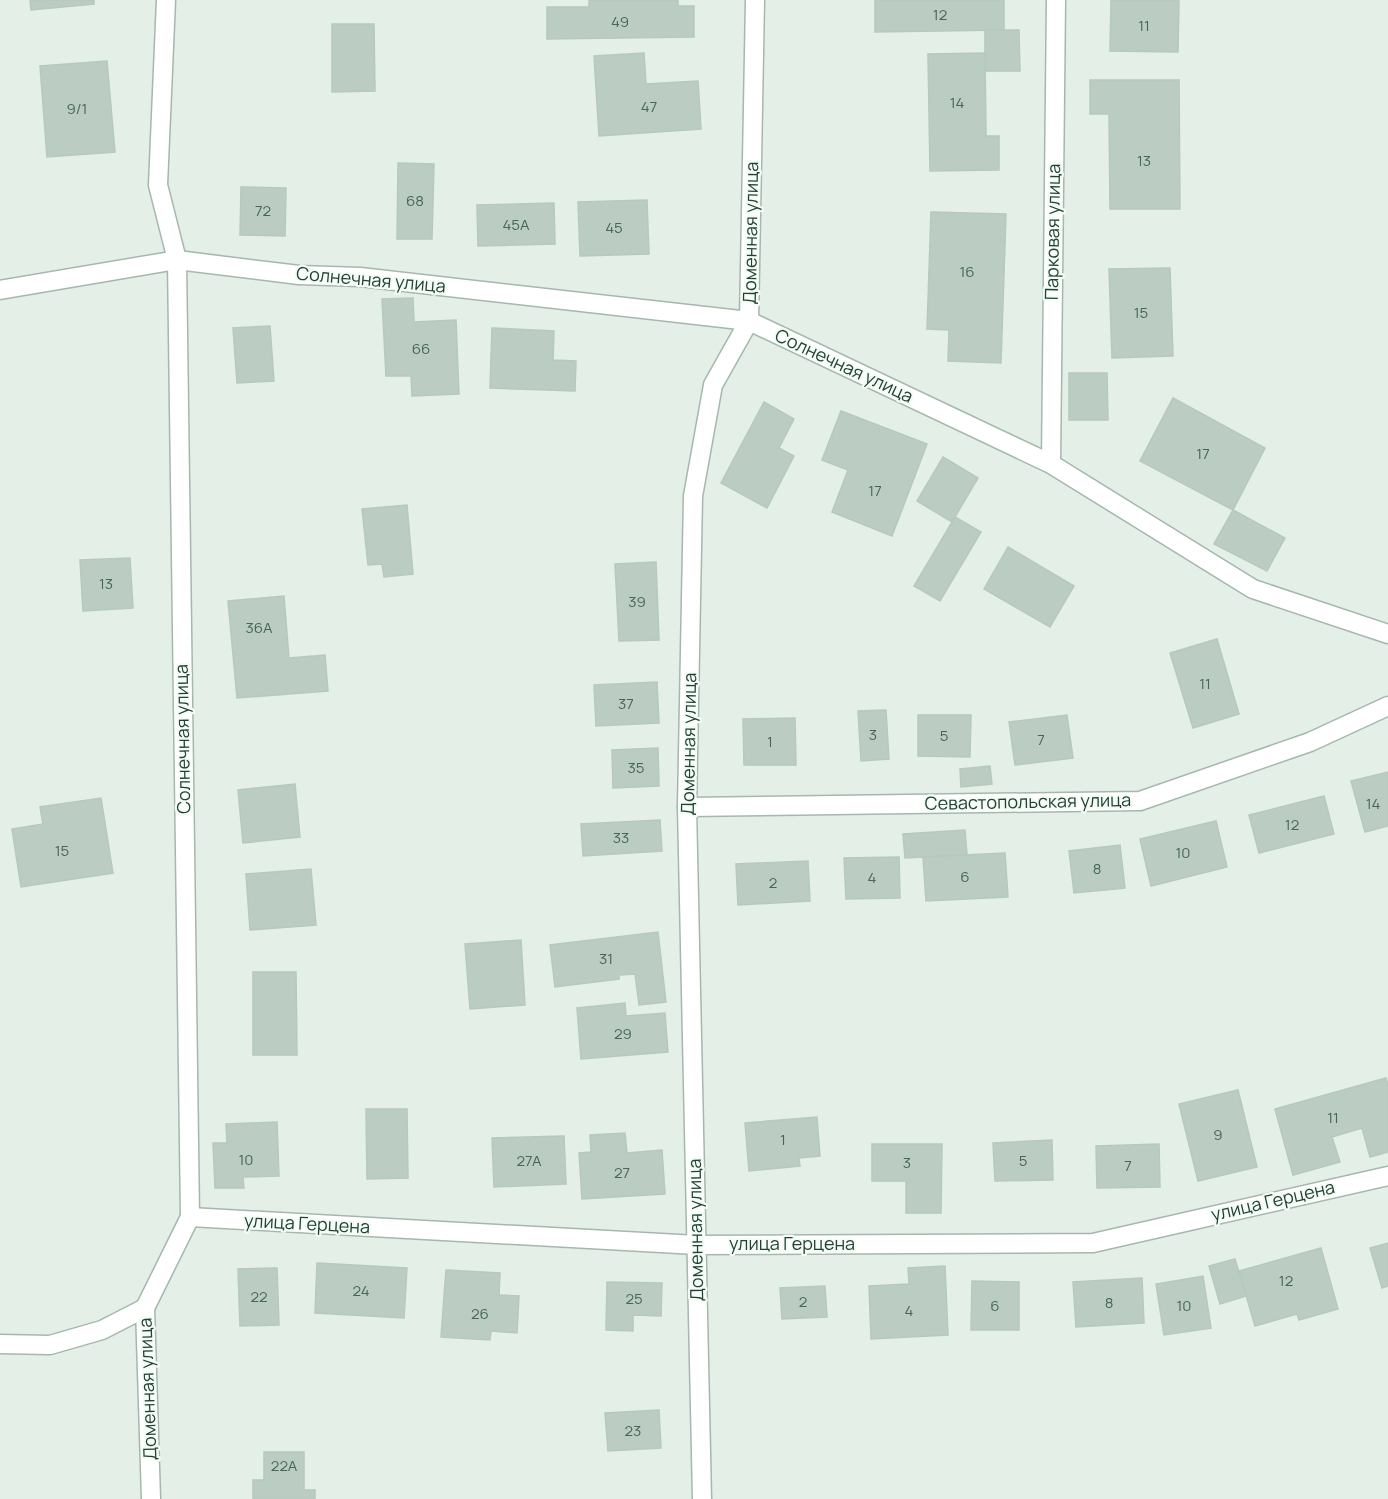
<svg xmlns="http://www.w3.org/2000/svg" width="1388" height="1499" font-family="Manrope,sans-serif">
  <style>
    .building { fill: #bbcdc2; stroke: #b5c9bc; stroke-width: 1.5 }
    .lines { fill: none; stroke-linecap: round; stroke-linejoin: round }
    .minor-casing { stroke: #a5b8ad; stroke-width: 21 }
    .minor { stroke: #fff; stroke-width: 18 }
    .labels { text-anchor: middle; stroke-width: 4.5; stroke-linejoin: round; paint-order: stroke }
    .number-label { font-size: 15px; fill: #476655 }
    .street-label { font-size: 18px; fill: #204331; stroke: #f5fbf6 }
  </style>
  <rect width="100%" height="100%" fill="#e3efe7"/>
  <!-- building -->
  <g class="building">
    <polygon points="30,0 94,0 94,4 31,10"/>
    <polygon points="589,0 678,0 678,6 694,6 694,37 547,39 547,7 589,7"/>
    <polygon points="875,0 1004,0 1004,30 875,32"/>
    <polygon points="1111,0 1179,0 1178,52 1110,51"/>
    <polygon points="332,24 374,24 375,91 332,92"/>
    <polygon points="985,30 1019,30 1020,71 985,71"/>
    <polygon points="644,53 646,84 698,81 701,129 599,136 594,56"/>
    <polygon points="985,53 986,136 999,136 999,170 930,171 928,54"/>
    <polygon points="107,61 115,152 47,157 40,66"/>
    <polygon points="1090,80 1179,80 1180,209 1110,209 1109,114 1090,114"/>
    <polygon points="398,163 434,164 432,239 397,239"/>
    <polygon points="241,187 286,188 285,236 240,235"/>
    <polygon points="647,200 649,254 580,256 578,202"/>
    <polygon points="554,203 555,244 478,246 477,205"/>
    <polygon points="931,212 1006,214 1001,363 948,361 949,330 927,329"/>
    <polygon points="1170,268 1173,356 1112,358 1109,269"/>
    <polygon points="413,298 414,322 456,320 459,394 412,396 411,376 386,376 382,299"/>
    <polygon points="270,326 274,381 237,383 233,328"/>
    <polygon points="492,328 554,331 553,360 576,361 575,391 490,388"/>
    <polygon points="1069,373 1107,373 1108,420 1069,420"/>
    <polygon points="1173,398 1265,448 1233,510 1140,461"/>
    <polygon points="764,402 794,419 779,448 794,456 767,508 721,483"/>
    <polygon points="841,411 927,444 892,536 832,512 848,470 822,460"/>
    <polygon points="943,457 978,478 952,522 917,501"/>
    <polygon points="407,505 413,574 384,577 382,564 368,565 362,509"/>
    <polygon points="1233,510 1285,538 1267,571 1214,544"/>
    <polygon points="955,517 981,532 940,601 914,586"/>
    <polygon points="1008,547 1074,586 1050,627 984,589"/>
    <polygon points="130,558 133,608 83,611 80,560"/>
    <polygon points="656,562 659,640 619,641 615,564"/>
    <polygon points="284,596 289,658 325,655 328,691 237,698 228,601"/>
    <polygon points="1217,639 1239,714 1193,728 1170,653"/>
    <polygon points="657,682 659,723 596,726 594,685"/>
    <polygon points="886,710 889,759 861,761 858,711"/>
    <polygon points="918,715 971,715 970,757 918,756"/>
    <polygon points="1067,715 1073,758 1015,765 1009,722"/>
    <polygon points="795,718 796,765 744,765 743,719"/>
    <polygon points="658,748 659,786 613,788 612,750"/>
    <polygon points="990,766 992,784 961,787 960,769"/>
    <polygon points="1388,772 1388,826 1365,832 1351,781"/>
    <polygon points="295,784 300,837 243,843 238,790"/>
    <polygon points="1324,796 1334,834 1259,853 1249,815"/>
    <polygon points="101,798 113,873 21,887 12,829 43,824 40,807"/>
    <polygon points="660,820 662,851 583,856 581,824"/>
    <polygon points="1216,821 1227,867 1151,886 1140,839"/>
    <polygon points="965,830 967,855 905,858 903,834"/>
    <polygon points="1120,845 1125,888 1074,893 1069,851"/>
    <polygon points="1005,853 1008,897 926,901 923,857"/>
    <polygon points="899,857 900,898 846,899 844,858"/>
    <polygon points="808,861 810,901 738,905 736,864"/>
    <polygon points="311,869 316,925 250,930 246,874"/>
    <polygon points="658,932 666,1002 639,1005 635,974 619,975 619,979 555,987 550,945"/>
    <polygon points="521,940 525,1005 470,1009 465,944"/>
    <polygon points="253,972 296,972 297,1055 253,1055"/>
    <polygon points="625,1003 626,1016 665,1013 668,1052 581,1059 577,1008"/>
    <polygon points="1386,1078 1388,1085 1388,1152 1370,1157 1362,1128 1332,1137 1340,1162 1293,1175 1275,1109"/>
    <polygon points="1238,1090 1257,1167 1198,1181 1179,1104"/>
    <polygon points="366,1109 407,1109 408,1178 367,1179"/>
    <polygon points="817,1117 820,1156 799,1158 800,1166 749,1171 745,1123"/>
    <polygon points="277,1122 279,1176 243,1177 244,1188 215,1188 213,1143 227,1143 226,1124"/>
    <polygon points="625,1133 627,1153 662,1150 665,1194 582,1199 579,1153 591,1152 590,1135"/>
    <polygon points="564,1136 566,1184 494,1187 492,1138"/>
    <polygon points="1052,1140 1053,1180 995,1181 993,1143"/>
    <polygon points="872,1144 942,1144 941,1213 906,1213 906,1181 872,1181"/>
    <polygon points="1159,1144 1160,1187 1097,1188 1096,1146"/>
    <polygon points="1388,1243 1388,1286 1382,1288 1370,1248"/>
    <polygon points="1321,1248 1338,1309 1299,1320 1297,1314 1255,1326 1239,1271"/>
    <polygon points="1235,1259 1246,1296 1220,1304 1209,1266"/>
    <polygon points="317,1263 407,1268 404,1318 315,1313"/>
    <polygon points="945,1266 948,1335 871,1339 869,1286 909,1284 908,1268"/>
    <polygon points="277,1268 279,1325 240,1326 238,1269"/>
    <polygon points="446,1270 500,1273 499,1295 519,1296 517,1333 491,1331 490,1340 441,1337"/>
    <polygon points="1203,1276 1211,1328 1164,1335 1156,1284"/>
    <polygon points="1142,1278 1144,1323 1076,1327 1073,1282"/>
    <polygon points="972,1281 1019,1282 1019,1330 971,1330"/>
    <polygon points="607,1282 662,1283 661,1316 633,1315 633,1331 606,1330"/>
    <polygon points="825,1286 827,1317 782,1319 780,1288"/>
    <polygon points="659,1410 661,1448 608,1451 605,1413"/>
    <polygon points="264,1452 304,1452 304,1490 315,1490 315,1499 253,1499 253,1480 264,1480"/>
  </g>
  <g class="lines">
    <!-- minor casing -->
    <g class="minor-casing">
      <g id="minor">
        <polyline points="0,290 177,260 299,275 360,277 749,321 1051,464 1253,589 1388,634"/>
        <polyline points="1051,464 1056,0"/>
        <polyline points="687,807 1140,801 1310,742 1388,706"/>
        <polyline points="190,1217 697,1245 1093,1243 1388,1176"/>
        <polyline points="0,1344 50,1345 102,1330 145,1308"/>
        <polyline points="151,1499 145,1308 190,1217 177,260 158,185 166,0"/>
        <polyline points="702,1499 687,807 693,496 713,385 749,321 755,0"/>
      </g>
    </g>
    <!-- minor -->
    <use href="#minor" class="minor"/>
  </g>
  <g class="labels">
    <!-- number labels -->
    <g class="number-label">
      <text x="940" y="20">12</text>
      <text x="620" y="27">49</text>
      <text x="1144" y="31">11</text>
      <text x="957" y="108">14</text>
      <text x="649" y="112">47</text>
      <text x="77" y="114">9/1</text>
      <text x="1144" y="166">13</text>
      <text x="415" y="206">68</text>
      <text x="263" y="216">72</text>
      <text x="516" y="230">45А</text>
      <text x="614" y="233">45</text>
      <text x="967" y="277">16</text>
      <text x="1141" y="318">15</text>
      <text x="421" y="354">66</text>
      <text x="1203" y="459">17</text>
      <text x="875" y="496">17</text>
      <text x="106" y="589">13</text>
      <text x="637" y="607">39</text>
      <text x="259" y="633">36А</text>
      <text x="1205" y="689">11</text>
      <text x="626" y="709">37</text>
      <text x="873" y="740">3</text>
      <text x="944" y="741">5</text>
      <text x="1041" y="745">7</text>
      <text x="770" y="747">1</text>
      <text x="636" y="773">35</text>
      <text x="1373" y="809">14</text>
      <text x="1292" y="830">12</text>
      <text x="621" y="843">33</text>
      <text x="62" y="856">15</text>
      <text x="1183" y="858">10</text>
      <text x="1097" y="874">8</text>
      <text x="965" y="882">6</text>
      <text x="872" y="883">4</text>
      <text x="773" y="888">2</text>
      <text x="606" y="964">31</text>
      <text x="623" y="1039">29</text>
      <text x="1333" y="1123">11</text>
      <text x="1218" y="1140">9</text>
      <text x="783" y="1145">1</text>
      <text x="246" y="1165">10</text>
      <text x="529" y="1166">27А</text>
      <text x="1023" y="1166">5</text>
      <text x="907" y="1168">3</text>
      <text x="1128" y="1171">7</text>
      <text x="622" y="1178">27</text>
      <text x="1286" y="1286">12</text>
      <text x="361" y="1296">24</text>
      <text x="259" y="1302">22</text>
      <text x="634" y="1304">25</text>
      <text x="803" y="1307">2</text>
      <text x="1109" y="1308">8</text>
      <text x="995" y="1311">6</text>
      <text x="1184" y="1311">10</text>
      <text x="909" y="1316">4</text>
      <text x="480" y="1319">26</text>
      <text x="633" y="1436">23</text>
      <text x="284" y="1471">22А</text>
    </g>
    <!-- street labels -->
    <g class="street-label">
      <text transform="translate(1053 232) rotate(-89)" y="6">Парковая улица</text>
      <text transform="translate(751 233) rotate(-89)" y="6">Доменная улица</text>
      <text transform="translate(371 280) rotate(5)" y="6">Солнечная улица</text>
      <text transform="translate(844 366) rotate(25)" y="6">Солнечная улица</text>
      <text transform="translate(183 739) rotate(-91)" y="6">Солнечная улица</text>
      <text transform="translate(689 744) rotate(-89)" y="6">Доменная улица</text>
      <text transform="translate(1028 802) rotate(-1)" y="6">Севастопольская улица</text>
      <text transform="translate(1273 1201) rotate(-13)" y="6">улица Герцена</text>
      <text transform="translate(307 1224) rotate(3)" y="6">улица Герцена</text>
      <text transform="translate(696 1230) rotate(-91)" y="6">Доменная улица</text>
      <text x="792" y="1250">улица Герцена</text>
      <text transform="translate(148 1389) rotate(-92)" y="6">Доменная улица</text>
    </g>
  </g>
</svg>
